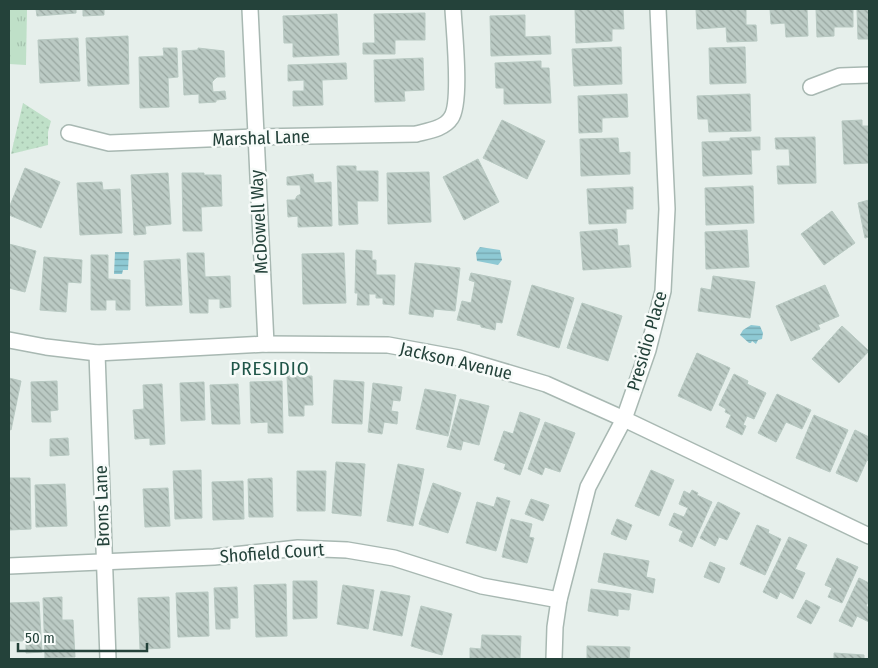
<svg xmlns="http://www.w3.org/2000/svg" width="878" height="668" font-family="'Fira Sans Condensed',sans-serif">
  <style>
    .grass { fill: url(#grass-tufts) }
    .park { fill: url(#park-dots) }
    .water { fill: url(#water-rules) }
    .building { fill: url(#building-back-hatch); stroke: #b8c9c2 }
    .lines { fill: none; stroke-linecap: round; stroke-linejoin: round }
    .minor-casing { stroke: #a8b8b2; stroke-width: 18 }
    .minor { stroke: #fff; stroke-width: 15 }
    .labels { text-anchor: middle; stroke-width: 5; stroke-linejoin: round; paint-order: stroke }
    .street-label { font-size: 18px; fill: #24423a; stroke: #f7fbf9 }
    .neighbourhood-label { font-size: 19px; letter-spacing: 1px; fill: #1f5548; stroke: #f7fbf9 }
  </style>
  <defs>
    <pattern id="grass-tufts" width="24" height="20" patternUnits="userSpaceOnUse" patternTransform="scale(1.25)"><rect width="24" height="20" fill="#bfe0c8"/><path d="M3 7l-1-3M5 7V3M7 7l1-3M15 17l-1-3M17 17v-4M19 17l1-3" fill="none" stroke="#a4c1ad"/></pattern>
    <pattern id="park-dots" width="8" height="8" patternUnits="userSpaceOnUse" patternTransform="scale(1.25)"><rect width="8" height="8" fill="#bfe0c8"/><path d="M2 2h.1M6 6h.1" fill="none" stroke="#a4c1ad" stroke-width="1.8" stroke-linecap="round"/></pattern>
    <pattern id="water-rules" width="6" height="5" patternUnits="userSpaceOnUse" patternTransform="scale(1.25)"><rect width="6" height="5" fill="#8ec9d4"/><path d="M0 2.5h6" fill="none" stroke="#74a5ad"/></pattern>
    <pattern id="building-back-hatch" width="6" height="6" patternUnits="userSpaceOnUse" patternTransform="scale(1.25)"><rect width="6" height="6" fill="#bbcac4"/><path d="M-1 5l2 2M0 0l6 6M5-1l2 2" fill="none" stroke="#98a6a0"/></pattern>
  </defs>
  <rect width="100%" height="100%" fill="#e6efeb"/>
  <!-- grass -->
  <polygon class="grass" points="9,9 27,9 26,65 9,64"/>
  <!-- park -->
  <polygon class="park" points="23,103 51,121 48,132 48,145 11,154"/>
  <!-- water -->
  <g class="water">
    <polygon points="480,247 500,250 502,260 498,265 477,261 476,253"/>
    <polygon points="115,252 129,252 128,270 123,270 122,274 114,274"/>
    <polygon points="751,325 760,326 763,333 762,339 758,340 756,344 752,341 751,343 749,343 740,335 743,330"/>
  </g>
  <!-- building -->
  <g class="building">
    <polygon points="36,9 76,9 76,13 37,16"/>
    <polygon points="83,9 104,9 104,15 83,16"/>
    <polygon points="575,9 623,9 624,29 612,29 612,41 576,43"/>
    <polygon points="696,9 746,9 746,25 756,25 757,41 727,42 726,27 697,29"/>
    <polygon points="770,9 807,9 808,36 786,37 785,23 771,24"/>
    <polygon points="816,9 853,9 853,27 834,27 834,36 817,37"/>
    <polygon points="857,9 869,9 869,39 858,39"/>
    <polygon points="425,13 425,40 395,40 395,54 363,54 363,43 375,43 374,14"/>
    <polygon points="337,14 339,55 293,57 293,43 284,43 283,16"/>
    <polygon points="525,15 525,37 550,36 551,54 491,56 490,16"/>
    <polygon points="128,36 129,84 88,86 86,38"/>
    <polygon points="78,38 80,81 40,83 38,40"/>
    <polygon points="621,47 622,84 574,86 572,49"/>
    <polygon points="745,47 746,83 710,84 709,48"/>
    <polygon points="163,48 177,48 178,77 168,78 169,107 140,108 139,57 164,56"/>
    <polygon points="198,48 224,51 225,77 217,77 212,82 213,92 225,91 226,99 216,100 216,102 199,103 199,94 184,95 182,51 198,50"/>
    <polygon points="423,58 424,90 404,91 405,101 375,102 374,60"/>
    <polygon points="541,61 541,68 549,68 551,103 504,104 504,88 496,88 495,63"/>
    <polygon points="346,63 347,79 322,80 323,105 293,106 293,91 304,91 304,80 288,81 288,65"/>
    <polygon points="627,94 628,117 602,118 602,132 579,133 578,96"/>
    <polygon points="750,94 751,131 709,132 708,119 698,119 697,96"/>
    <polygon points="502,120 545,141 527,179 483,158"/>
    <polygon points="862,120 862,126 869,126 869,163 844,164 842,121"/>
    <polygon points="760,137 760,150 751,150 752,174 703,176 702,142 730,141 730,138"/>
    <polygon points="815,137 816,183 778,184 777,166 790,166 789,149 776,149 775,138"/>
    <polygon points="618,138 619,153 630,152 630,174 581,176 580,139"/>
    <polygon points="478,159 499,202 464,220 443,177"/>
    <polygon points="337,166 356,166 356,171 378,171 378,201 357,201 358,224 339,225"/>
    <polygon points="25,168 60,182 41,228 9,215 9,208"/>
    <polygon points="429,172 431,222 388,224 387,173"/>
    <polygon points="168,173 171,224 145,226 146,234 134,235 131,175"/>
    <polygon points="182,173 204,173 204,175 221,175 222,206 201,207 202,231 183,231"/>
    <polygon points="313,174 314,183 331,182 332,226 298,227 298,216 288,217 287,200 295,200 297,196 301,194 300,185 287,185 287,177"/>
    <polygon points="102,182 103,190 120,189 122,233 80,235 77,183"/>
    <polygon points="753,186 754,223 706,225 705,188"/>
    <polygon points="633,187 633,209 626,209 626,223 589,224 587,189"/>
    <polygon points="869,200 869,237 865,238 858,203"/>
    <polygon points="832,211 855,243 824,265 801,234"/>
    <polygon points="617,229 618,246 629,245 631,267 583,270 580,232"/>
    <polygon points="747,230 749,267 706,269 705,232"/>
    <polygon points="9,244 36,251 25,292 9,288"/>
    <polygon points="356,250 372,251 372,260 376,260 376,275 395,275 394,305 383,304 383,298 376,298 376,294 369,294 369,305 357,305 358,293 355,293"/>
    <polygon points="187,253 204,253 205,277 230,276 231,307 220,308 220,299 208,299 208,313 190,313"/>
    <polygon points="344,253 346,303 303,304 302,254"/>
    <polygon points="91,255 108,255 108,279 130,280 130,310 116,310 116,300 106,300 106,310 91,310"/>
    <polygon points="44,257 82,260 81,283 68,282 66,312 40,310"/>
    <polygon points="180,259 182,305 146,306 144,261"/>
    <polygon points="415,263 460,268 455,311 434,309 433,317 409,314"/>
    <polygon points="471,273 511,281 502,323 496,322 495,330 481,327 481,325 457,320 462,301 471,303 475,282 469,280"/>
    <polygon points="713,276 755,282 750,318 698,311 701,288 711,290"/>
    <polygon points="532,285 574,298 559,348 517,335"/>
    <polygon points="825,285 839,316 818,325 820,329 791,341 776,306"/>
    <polygon points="582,303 622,316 608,361 567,348"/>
    <polygon points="842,326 869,351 839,383 812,359"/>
    <polygon points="697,353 730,368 711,411 678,396"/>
    <polygon points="734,374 748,381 747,384 766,393 754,419 747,416 743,425 746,426 742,435 726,427 731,415 725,412 726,409 719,405"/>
    <polygon points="287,376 312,376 313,405 304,405 304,416 289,416"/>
    <polygon points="9,378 21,381 11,430 9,429"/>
    <polygon points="334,380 364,382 362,424 332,423"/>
    <polygon points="57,381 58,410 50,411 51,422 32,422 31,382"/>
    <polygon points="282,381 283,433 268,433 268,422 251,423 250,382"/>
    <polygon points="204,382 205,420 181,421 180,383"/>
    <polygon points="373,383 402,387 400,401 393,400 391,411 398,412 397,424 384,422 382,434 368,432"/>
    <polygon points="162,384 165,444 150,445 150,438 135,439 133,410 144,409 143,385"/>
    <polygon points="238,384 240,424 212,424 210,385"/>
    <polygon points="425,389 456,395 448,436 416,429"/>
    <polygon points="777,394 811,410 802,429 786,422 776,442 758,433"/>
    <polygon points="460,399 489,406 479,445 463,441 461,450 447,447"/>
    <polygon points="520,412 540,419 520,475 504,469 506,464 494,460 504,431 513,434"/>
    <polygon points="814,415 848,430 830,472 796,458"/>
    <polygon points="545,422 575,433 560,472 545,467 542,475 528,469"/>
    <polygon points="855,430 869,437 869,461 867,460 857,482 836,473"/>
    <polygon points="68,438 69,455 50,456 50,439"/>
    <polygon points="336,462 365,464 361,516 332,513"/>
    <polygon points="398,464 424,469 413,526 387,521"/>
    <polygon points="201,470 202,518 175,519 173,471"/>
    <polygon points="651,470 674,480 659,516 635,506"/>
    <polygon points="297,471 326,471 325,511 297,511"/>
    <polygon points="9,478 30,478 31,529 9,530"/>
    <polygon points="272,478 273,517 249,517 248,479"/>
    <polygon points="243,481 244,519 213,520 212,482"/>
    <polygon points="433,483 461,493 448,533 419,524"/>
    <polygon points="65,484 67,526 36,527 35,485"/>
    <polygon points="168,488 170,526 145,527 143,489"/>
    <polygon points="692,490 698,493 697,495 712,502 692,547 679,541 683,531 669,525 674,513 684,517 688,508 679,504 684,491 690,494"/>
    <polygon points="497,497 510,501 496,551 466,543 477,502 494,507"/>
    <polygon points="531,499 549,505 543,521 525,514"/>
    <polygon points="718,502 740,513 727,540 719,537 715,546 700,538"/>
    <polygon points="511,519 532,524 529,537 534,538 527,563 502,557"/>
    <polygon points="617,519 632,525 626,540 611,534"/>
    <polygon points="757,525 769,530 768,533 781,539 765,575 740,564"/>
    <polygon points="789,537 807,545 795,569 805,573 793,599 780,592 777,599 763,592"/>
    <polygon points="604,553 649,561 646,577 655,579 653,593 598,582"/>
    <polygon points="837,558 858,567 842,603 828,597 832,588 825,585"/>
    <polygon points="710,562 725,568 719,583 704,577"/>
    <polygon points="859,578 869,583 869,600 866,606 869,608 869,622 857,616 852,627 839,621"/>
    <polygon points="293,581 317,581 317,618 293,619"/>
    <polygon points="286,584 287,636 256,637 254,585"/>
    <polygon points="343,585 374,590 368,629 337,624"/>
    <polygon points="237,587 238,618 230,618 230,629 216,629 214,588"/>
    <polygon points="591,589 631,594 629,610 618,609 618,616 588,611"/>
    <polygon points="381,591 410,596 402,636 373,630"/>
    <polygon points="208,592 209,636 178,637 176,593"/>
    <polygon points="62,597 62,620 73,620 75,657 45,658 43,598"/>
    <polygon points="169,597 170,648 140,649 138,598"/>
    <polygon points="806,600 820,607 811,624 797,617"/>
    <polygon points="39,602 42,652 26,653 26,641 10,641 9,603"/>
    <polygon points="421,606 452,614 442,655 411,646"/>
    <polygon points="482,635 521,636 520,659 470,659 470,648 481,649"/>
    <polygon points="587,646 630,647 629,659 587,659"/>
    <polygon points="834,653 864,655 864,659 834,659"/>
  </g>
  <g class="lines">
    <!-- minor casing -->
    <g class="minor-casing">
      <g id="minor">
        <polyline points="250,9 266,344"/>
        <polyline points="811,87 840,76 869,75"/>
        <path d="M69,133L109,143L255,137L416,134C427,131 444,129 451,118C462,103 454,30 453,9"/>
        <polyline points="9,340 46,347 97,353 266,344 388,345 459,358 546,384 624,419 869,536"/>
        <polyline points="97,353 108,659"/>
        <polyline points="9,566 214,557 298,548 347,550 394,558 482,586 559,600"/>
        <polyline points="554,659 555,627 559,600 588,487 624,419 648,350 663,291 667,209 658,9"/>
      </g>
    </g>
    <!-- minor -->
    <use href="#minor" class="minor"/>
  </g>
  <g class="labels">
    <!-- street labels -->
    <g class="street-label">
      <text transform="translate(261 138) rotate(-2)" y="6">Marshal Lane</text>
      <text transform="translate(259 222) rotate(-93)" y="6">McDowell Way</text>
      <text transform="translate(647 341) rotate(-74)" y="6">Presidio Place</text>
      <text transform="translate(456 361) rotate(13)" y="6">Jackson Avenue</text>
      <text transform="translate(102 506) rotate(-92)" y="6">Brons Lane</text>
      <text transform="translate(272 553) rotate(-4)" y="6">Shofield Court</text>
    </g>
    <!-- neighbourhood labels -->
    <g class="neighbourhood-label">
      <text x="270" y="375">PRESIDIO</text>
    </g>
  </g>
  <!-- border -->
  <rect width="878" height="668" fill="none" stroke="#24423a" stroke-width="20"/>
  <!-- scale -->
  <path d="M18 643v8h129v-8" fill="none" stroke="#24423a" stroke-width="2.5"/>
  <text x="25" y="643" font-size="15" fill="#24423a" stroke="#f7fbf9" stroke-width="4" paint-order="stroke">50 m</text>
</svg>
